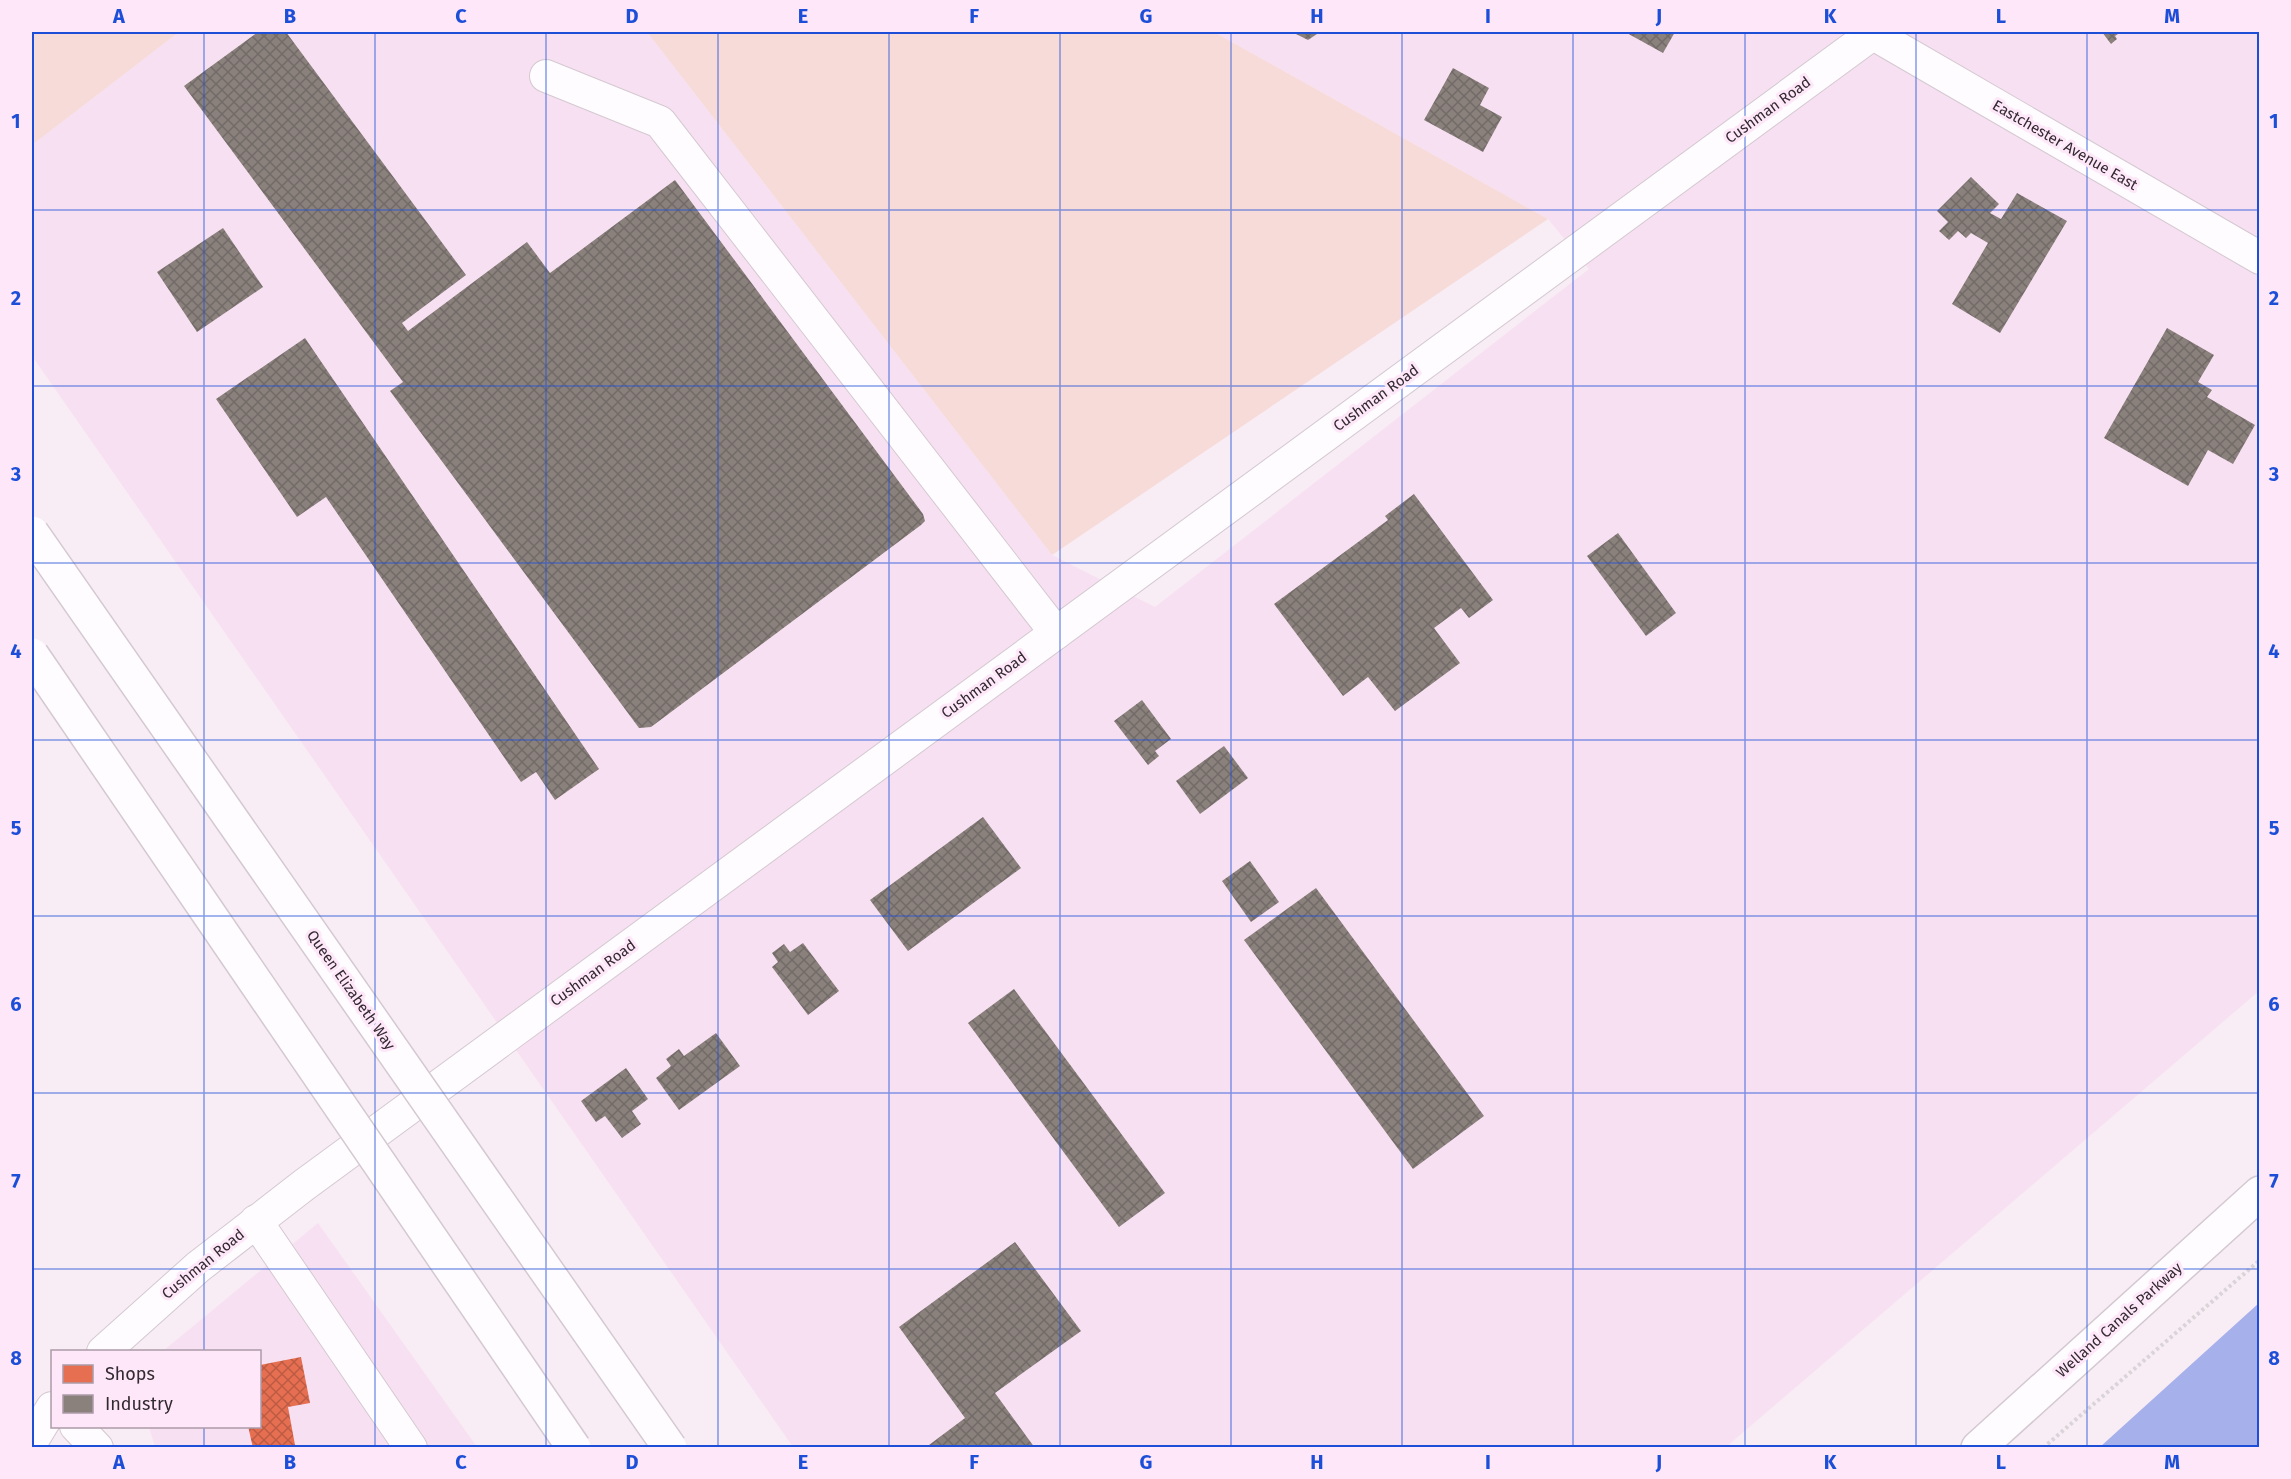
<svg xmlns="http://www.w3.org/2000/svg" width="2291" height="1479" font-family="'Fira Sans',sans-serif">
  <style>
    .built { fill: #f8e0f3 }
    .green { fill: #f7dbd9 }
    .water { fill: #a6b0eb }
    .shops { fill: url(#shops-cross-hatch) }
    .industry { fill: url(#industry-cross-hatch) }
    .lines { fill: none; stroke-linecap: round; stroke-linejoin: round }
    .minor-casing { stroke: #d4c9d1; stroke-width: 34 }
    .major-casing { stroke: #d4c9d1; stroke-width: 36 }
    .path { stroke: #d9d4d7; stroke-width: 4; stroke-dasharray: 3 3; stroke-linecap: butt }
    .minor { stroke: #fefcfe; stroke-width: 32 }
    .major { stroke: #fefcfe; stroke-width: 33 }
    .highway-bridge-casing { stroke: #d4c9d1; stroke-width: 36; stroke-linecap: butt }
    .highway-bridge { stroke: #fefcfe; stroke-width: 33 }
    .grid { fill: none; stroke: #1d4ed8; stroke-width: 1.5; stroke-opacity: 0.55 }
    .labels { text-anchor: middle; stroke-width: 6; stroke-linejoin: round; paint-order: stroke }
    .street-label { font-size: 15px; fill: #332931; stroke: #fde7f8 }
    .neatline { fill: none; stroke: #1d4ed8; stroke-width: 2 }
    .grid-label { font-size: 20px; text-anchor: middle; font-weight: bold; fill: #1d4ed8 }
  </style>
  <defs>
    <pattern id="shops-cross-hatch" width="8" height="8" patternUnits="userSpaceOnUse" patternTransform="scale(1.5)"><rect width="8" height="8" fill="#e76f51"/><path d="M0 0l8 8M0 8l8-8" fill="none" stroke="#bc5b44"/></pattern>
    <pattern id="industry-cross-hatch" width="8" height="8" patternUnits="userSpaceOnUse" patternTransform="scale(1.5)"><rect width="8" height="8" fill="#8a817c"/><path d="M0 0l8 8M0 8l8-8" fill="none" stroke="#716a66"/></pattern>
  </defs>
  <rect width="100%" height="100%" fill="#f8ecf5"/>
  <!-- built -->
  <g class="built">
    <polygon points="179,32 647,32 1052,555 1155,607 1589,269 1548,219 1214,32 2259,32 2259,991 1726,1447 793,1447 32,356 32,145"/>
    <polygon points="318,1223 477,1447 155,1447 149,1427 260,1426 260,1352 163,1351"/>
  </g>
  <!-- green -->
  <g class="green">
    <polygon points="32,32 179,32 32,145"/>
    <polygon points="647,32 1214,32 1548,219 1052,555"/>
  </g>
  <!-- water -->
  <polygon class="water" points="2259,1303 2259,1447 2100,1447"/>
  <!-- shops -->
  <polygon class="shops" points="301,1357 310,1403 288,1407 295,1445 281,1448 253,1448 248,1426 260,1426 260,1365"/>
  <!-- industry -->
  <g class="industry">
    <polygon points="258,32 286,32 466,275 402,323 408,331 527,242 550,273 675,180 923,514 925,521 921,525 651,727 639,728 390,391 403,382 184,86"/>
    <polygon points="1292,32 1320,32 1308,40"/>
    <polygon points="1625,32 1675,32 1663,53"/>
    <polygon points="2102,32 2121,32 2115,36 2117,39 2111,44"/>
    <polygon points="1453,68 1489,88 1480,105 1502,117 1483,152 1424,120"/>
    <polygon points="1971,177 1999,204 1990,213 2001,219 2017,193 2067,221 2000,333 1952,304 1988,243 1971,233 1966,238 1958,231 1949,240 1939,231 1948,222 1937,211"/>
    <polygon points="223,228 263,287 197,332 157,272"/>
    <polygon points="2167,328 2214,355 2198,382 2212,390 2207,397 2255,425 2233,464 2208,450 2188,486 2104,438"/>
    <polygon points="305,338 599,769 555,800 536,772 521,782 326,497 297,517 216,399"/>
    <polygon points="1414,494 1493,600 1469,618 1461,608 1434,628 1460,663 1395,711 1368,677 1343,696 1274,604 1388,520 1385,516"/>
    <polygon points="1618,533 1676,613 1646,636 1587,556"/>
    <polygon points="1142,700 1171,739 1155,751 1159,756 1148,765 1114,721"/>
    <polygon points="1224,746 1248,778 1200,814 1176,781"/>
    <polygon points="983,817 1021,868 908,951 870,900"/>
    <polygon points="1250,861 1279,902 1251,922 1222,881"/>
    <polygon points="1316,888 1484,1116 1413,1169 1244,940"/>
    <polygon points="803,943 839,991 808,1015 772,967 778,962 772,953 784,944 790,952"/>
    <polygon points="1014,989 1165,1193 1119,1227 968,1023"/>
    <polygon points="716,1033 740,1066 679,1110 656,1078 671,1066 666,1059 679,1049 684,1056"/>
    <polygon points="626,1068 648,1099 632,1111 641,1124 622,1138 605,1116 596,1122 581,1101"/>
    <polygon points="1015,1242 1081,1331 995,1393 1035,1448 925,1448 965,1418 899,1327"/>
  </g>
  <g class="lines">
    <!-- minor casing -->
    <g class="minor-casing">
      <g id="minor">
        <polyline points="1870,32 2260,258"/>
        <polyline points="546,76 660,122 1056,633"/>
        <polyline points="256,1221 411,1448"/>
        <polyline points="103,1352 198,1267 304,1185 1875,32"/>
        <polyline points="76,1426 97,1448"/>
        <polyline points="32,1441 52,1408"/>
      </g>
    </g>
    <!-- major casing -->
    <g class="major-casing">
      <polyline id="major" points="1978,1448 2260,1193"/>
    </g>
    <!-- path -->
    <polyline class="path" points="2043,1448 2260,1260"/>
    <!-- minor -->
    <use href="#minor" class="minor"/>
    <!-- major -->
    <use href="#major" class="major"/>
    <!-- highway-bridge casing -->
    <g class="highway-bridge-casing">
      <g id="highway-bridge">
        <polyline points="32,533 670,1448"/>
        <polyline points="32,655 574,1448"/>
      </g>
    </g>
    <!-- highway-bridge -->
    <use href="#highway-bridge" class="highway-bridge"/>
  </g>
  <!-- grid -->
  <path class="grid" d="M204,32V1352M375,32V1448M546,32V1448M718,32V1448M889,32V1448M1060,32V1448M1231,32V1448M1402,32V1448M1573,32V1448M1745,32V1448M1916,32V1448M2087,32V1448M32,210H2260M32,386H2260M32,563H2260M32,740H2260M32,916H2260M32,1093H2260M32,1269H2260M204,1426V1448"/>
  <g class="labels">
    <!-- street labels -->
    <g class="street-label">
      <text transform="translate(1768 110) rotate(-36)" y="5">Cushman Road</text>
      <text transform="translate(2065 145) rotate(30)" y="5">Eastchester Avenue East</text>
      <text transform="translate(1376 398) rotate(-36)" y="5">Cushman Road</text>
      <text transform="translate(984 685) rotate(-36)" y="5">Cushman Road</text>
      <text transform="translate(593 973) rotate(-36)" y="5">Cushman Road</text>
      <text transform="translate(351 990) rotate(55)" y="5">Queen Elizabeth Way</text>
      <text transform="translate(203 1264) rotate(-39)" y="5">Cushman Road</text>
      <text transform="translate(2119 1320) rotate(-42)" y="5">Welland Canals Parkway</text>
    </g>
  </g>
  <!-- border -->
  <rect width="2291" height="1479" fill="none" stroke="#fde7f8" stroke-width="66"/>
  <!-- legend -->
  <rect x="51" y="1350" width="210" height="78" fill="#fde7f8" stroke="#ac9ba8" stroke-width="1.5"/>
  <rect x="63" y="1365" width="30" height="18" fill="#e76f51" stroke="#ac9ba8" stroke-width="1.5"/>
  <text x="105" y="1380" font-size="18" fill="#332931">Shops</text>
  <rect x="63" y="1395" width="30" height="18" fill="#8a817c" stroke="#ac9ba8" stroke-width="1.5"/>
  <text x="105" y="1410" font-size="18" fill="#332931">Industry</text>
  <rect x="33" y="33" width="2225" height="1413" class="neatline"/>
  <g class="grid-label">
    <text x="119" y="23">A</text>
    <text x="290" y="23">B</text>
    <text x="461" y="23">C</text>
    <text x="632" y="23">D</text>
    <text x="803" y="23">E</text>
    <text x="974" y="23">F</text>
    <text x="1146" y="23">G</text>
    <text x="1317" y="23">H</text>
    <text x="1488" y="23">I</text>
    <text x="1659" y="23">J</text>
    <text x="1830" y="23">K</text>
    <text x="2001" y="23">L</text>
    <text x="2172" y="23">M</text>
    <text x="16" y="128">1</text>
    <text x="2274" y="128">1</text>
    <text x="16" y="305">2</text>
    <text x="2274" y="305">2</text>
    <text x="16" y="481">3</text>
    <text x="2274" y="481">3</text>
    <text x="16" y="658">4</text>
    <text x="2274" y="658">4</text>
    <text x="16" y="835">5</text>
    <text x="2274" y="835">5</text>
    <text x="16" y="1011">6</text>
    <text x="2274" y="1011">6</text>
    <text x="16" y="1188">7</text>
    <text x="2274" y="1188">7</text>
    <text x="16" y="1365">8</text>
    <text x="2274" y="1365">8</text>
    <text x="119" y="1469">A</text>
    <text x="290" y="1469">B</text>
    <text x="461" y="1469">C</text>
    <text x="632" y="1469">D</text>
    <text x="803" y="1469">E</text>
    <text x="974" y="1469">F</text>
    <text x="1146" y="1469">G</text>
    <text x="1317" y="1469">H</text>
    <text x="1488" y="1469">I</text>
    <text x="1659" y="1469">J</text>
    <text x="1830" y="1469">K</text>
    <text x="2001" y="1469">L</text>
    <text x="2172" y="1469">M</text>
  </g>
</svg>
